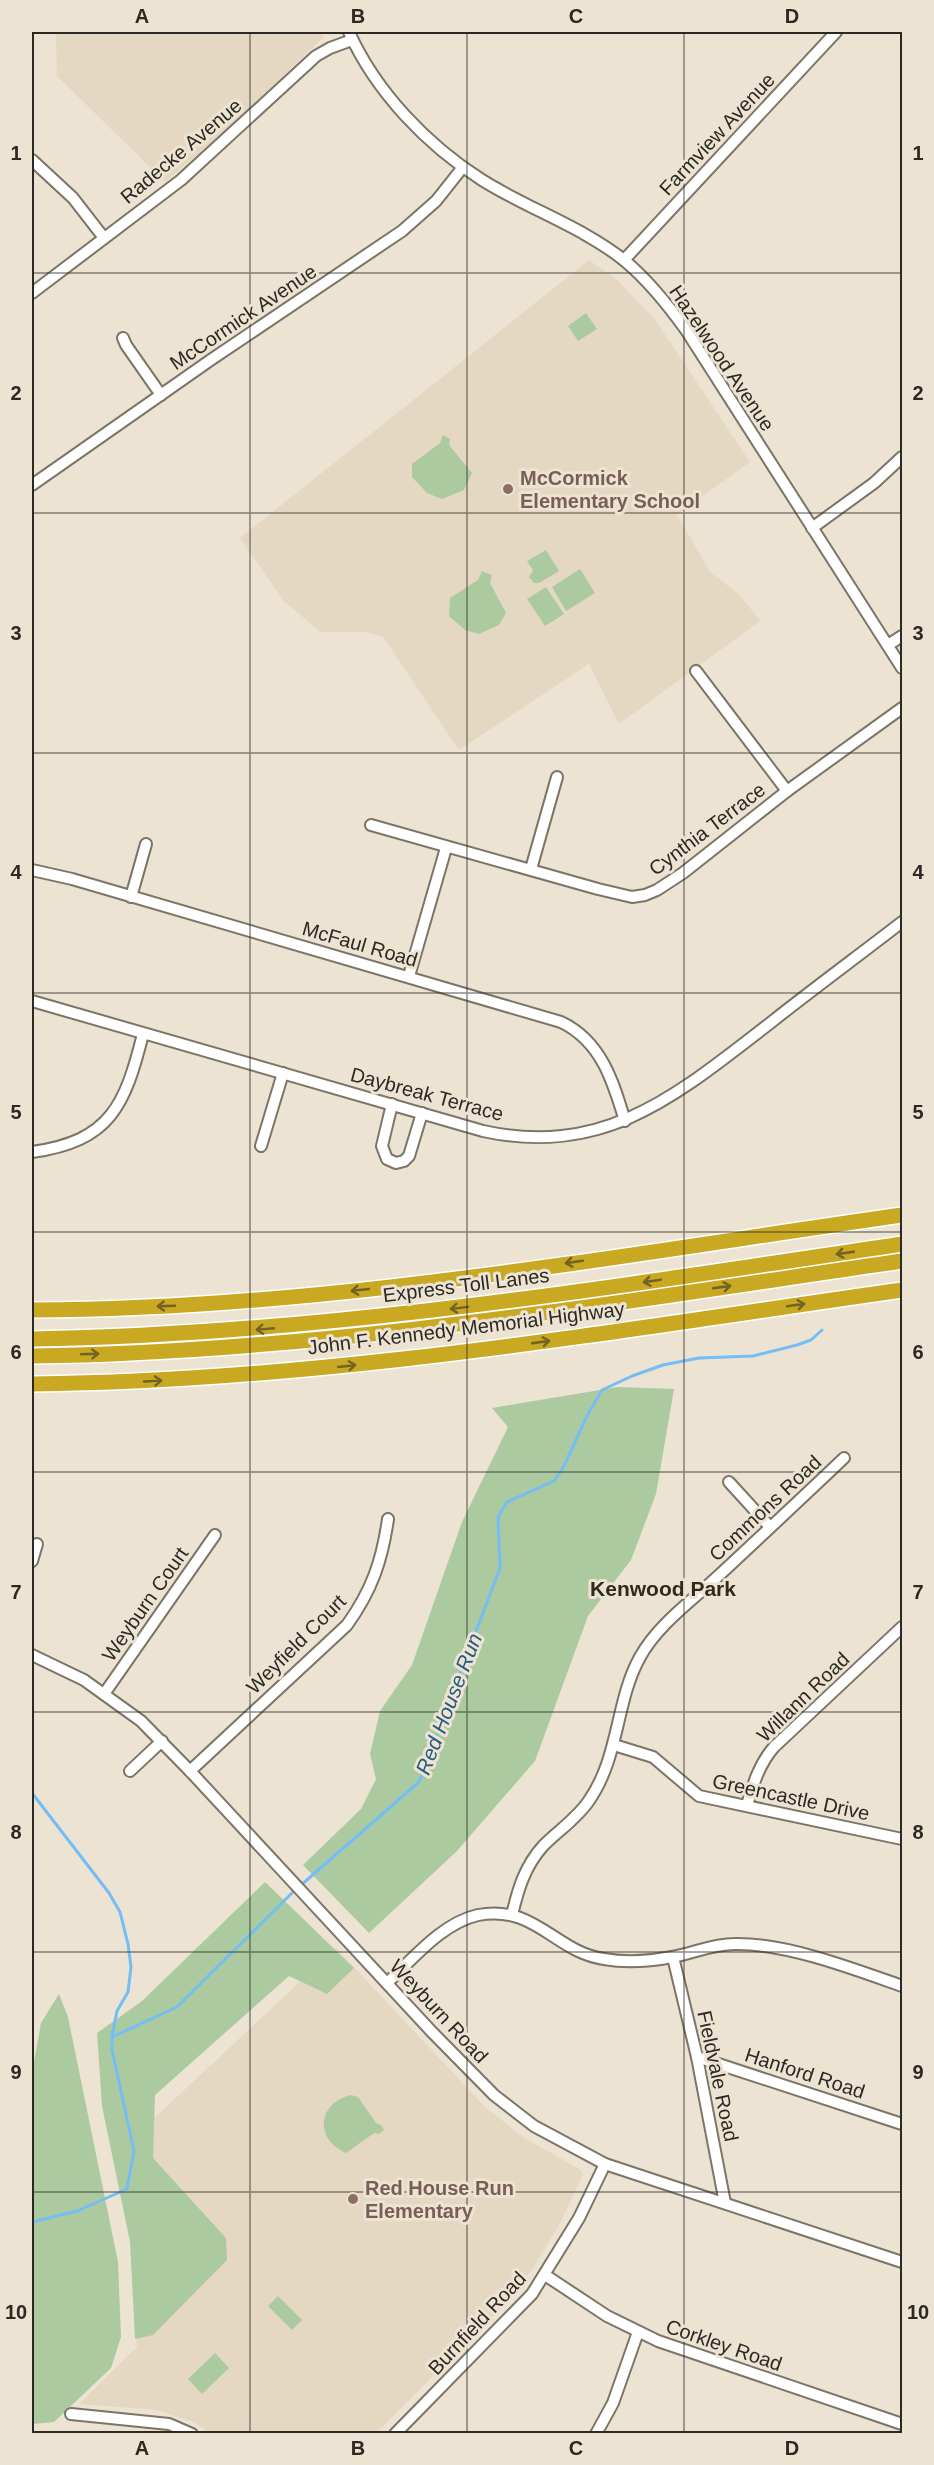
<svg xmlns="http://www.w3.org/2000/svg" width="934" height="2465" font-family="Helvetica,sans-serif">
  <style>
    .built { fill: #e5d8c2 }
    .green { fill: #accaa0 }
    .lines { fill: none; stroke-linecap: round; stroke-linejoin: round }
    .stream { stroke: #74bdf5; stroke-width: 3 }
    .minor-casing { stroke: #7c7466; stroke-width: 14 }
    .highway-casing { stroke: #fff; stroke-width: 18 }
    .minor { stroke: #fff; stroke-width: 10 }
    .highway { stroke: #c9a822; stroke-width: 15 }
    .oneway { stroke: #736223 }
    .grid { fill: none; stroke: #2c2923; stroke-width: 1.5; stroke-opacity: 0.55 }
    .education-dot { fill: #8d6e63; stroke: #ece3d3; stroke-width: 2 }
    .labels { text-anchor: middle; stroke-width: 6; stroke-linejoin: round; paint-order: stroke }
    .street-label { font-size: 20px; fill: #2c2923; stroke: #ece3d3 }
    .education-label { font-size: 20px; font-weight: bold; fill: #785e54; stroke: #ece3d3; text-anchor: start }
    .neighbourhood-label { font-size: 21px; font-weight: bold; fill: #30291c; stroke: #ece3d3 }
    .water-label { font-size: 21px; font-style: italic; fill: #265a80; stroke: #ece3d3 }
    .neatline { fill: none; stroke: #2c2923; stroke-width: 2 }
    .grid-label { font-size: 20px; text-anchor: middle; font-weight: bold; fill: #2c2923 }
  </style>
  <rect width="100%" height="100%" fill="#ece3d3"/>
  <!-- built -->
  <g class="built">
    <polygon points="56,32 321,32 324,37 233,124 165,182 57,76"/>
    <polygon points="589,260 617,280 654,318 750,462 677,515 710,572 740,595 760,621 619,724 589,664 459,750 383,637 365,632 320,632 283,600 240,538"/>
    <polygon points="336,1948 485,2107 523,2137 581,2170 583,2175 560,2223 533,2268 501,2309 376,2433 210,2433 193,2422 157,2410 79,2404 137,2347 133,2138"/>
  </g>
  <!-- green -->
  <g class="green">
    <polygon points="586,313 597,329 578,341 568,326"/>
    <polygon points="443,435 450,439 449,445 472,473 464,490 442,499 427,493 412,477 412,464 440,443"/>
    <polygon points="546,550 559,571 539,583 534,583 529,577 533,570 527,561"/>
    <polygon points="580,569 595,593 566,611 552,587"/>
    <polygon points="482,571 492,575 490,583 506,613 499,625 479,634 465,630 449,616 450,598 478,580"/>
    <polygon points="546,587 564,614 545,626 527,599"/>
    <polygon points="618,1387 674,1389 656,1494 631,1560 588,1616 535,1761 457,1851 369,1933 303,1865 361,1809 376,1779 370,1754 380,1711 412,1665 462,1522 508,1427 492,1408"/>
    <polygon points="265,1882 354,1968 327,1994 289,1976 155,2095 153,2158 226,2238 227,2260 153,2335 135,2339 130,2242 102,2106 97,2033 142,2001"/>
    <polygon points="59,1994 68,2017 118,2262 121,2337 111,2368 54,2422 32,2424 32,2073 41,2023"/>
    <path d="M351,2095L358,2097L376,2123L381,2125L384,2130L379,2134L374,2133L346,2153C314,2139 317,2103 351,2095Z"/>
    <polygon points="278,2296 302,2320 292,2330 268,2306"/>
    <polygon points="215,2353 229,2368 202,2394 188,2379"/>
  </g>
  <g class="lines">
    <!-- stream -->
    <g class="stream">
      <polyline points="32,1793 109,1893 120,1912 128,1944 131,1967 128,1992 117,2011 112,2036"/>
      <polyline points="300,1886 419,1782 500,1568 498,1517 507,1502 554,1481 563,1468 588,1414 602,1390 632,1376 663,1365 699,1358 753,1356 797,1345 811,1340 822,1330"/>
      <polyline points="32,2222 77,2211 127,2189 134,2151 112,2050 112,2037 177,2007 295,1890"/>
    </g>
    <!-- minor casing -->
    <g class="minor-casing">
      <g id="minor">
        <path d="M349,32C376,92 427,145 482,180C528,209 583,227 625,261C649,281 668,305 686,330L902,668"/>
        <polyline points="32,160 73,198 104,238"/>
        <polyline points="624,260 836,32"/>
        <polyline points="32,293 181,180 316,56 330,48 352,40"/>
        <polyline points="123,338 126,345 161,395"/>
        <polyline points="32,485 212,359 402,231 436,201 463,167"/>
        <polyline points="812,528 874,483 902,457"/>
        <polyline points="888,645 902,636"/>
        <polyline points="696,671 787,791"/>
        <polyline points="371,825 598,889 632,897 645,895 657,890 683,873 787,791 902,708"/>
        <polyline points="531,869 557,777"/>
        <path d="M32,870L72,879L561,1022C601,1041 613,1081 625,1121"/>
        <polyline points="131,897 146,844"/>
        <polyline points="409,976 446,848"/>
        <path d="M32,1001L483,1131C606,1158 679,1093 769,1024C813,989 858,956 902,922"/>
        <polyline points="392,1104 382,1146 387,1159 396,1163 404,1161 409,1156 422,1113"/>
        <polyline points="261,1146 283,1073"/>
        <path d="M32,1152C111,1141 125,1105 143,1034"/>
        <polyline points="729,1482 770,1527"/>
        <polyline points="32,1561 37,1544"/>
        <polyline points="32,1655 84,1680 141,1721 190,1771 431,2031 494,2095 534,2126 605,2164 902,2262"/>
        <polyline points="104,1694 215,1535"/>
        <polyline points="614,1745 653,1757 699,1796 902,1839"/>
        <polyline points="130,1771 162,1741"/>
        <path d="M190,1771L347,1625C372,1590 382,1561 388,1519"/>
        <path d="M747,1805C753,1785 759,1764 774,1747L902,1627"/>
        <path d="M512,1915C518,1889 525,1866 543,1846C558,1831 576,1819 588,1802C620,1757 615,1702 640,1657C657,1626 690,1602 715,1579C758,1539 802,1498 844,1458"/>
        <polyline points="673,1957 697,2057 725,2203"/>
        <path d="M387,1983C413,1959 442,1923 478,1915C535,1904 555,1952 604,1959C626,1963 651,1961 672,1957C694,1953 712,1944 735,1944C786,1943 854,1969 902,1986"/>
        <polyline points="697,2057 902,2124"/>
        <polyline points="545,2275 607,2316 658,2341 902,2424"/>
        <polyline points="71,2414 169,2424 192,2434"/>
        <polyline points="395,2434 532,2294 579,2218 605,2164"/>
        <polyline points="596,2434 613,2403 638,2332"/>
      </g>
    </g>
    <!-- highway casing -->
    <g class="highway-casing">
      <g id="highway">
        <path d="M32,1310C324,1309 614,1256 902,1215"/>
        <path d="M32,1339C325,1334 613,1287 902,1244"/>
        <path d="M32,1356C324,1352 613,1303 902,1261"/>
        <path d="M32,1384C325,1381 613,1331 902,1290"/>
      </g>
    </g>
    <!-- minor -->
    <use href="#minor" class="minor"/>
    <!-- highway -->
    <use href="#highway" class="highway"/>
  </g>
  <!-- one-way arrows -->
  <defs><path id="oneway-shaft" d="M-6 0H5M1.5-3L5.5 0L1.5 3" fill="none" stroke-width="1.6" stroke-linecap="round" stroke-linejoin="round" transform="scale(1.5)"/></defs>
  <g class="oneway">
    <use href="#oneway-shaft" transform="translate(845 1253) rotate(172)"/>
    <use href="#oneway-shaft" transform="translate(574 1262) rotate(172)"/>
    <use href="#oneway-shaft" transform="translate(652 1281) rotate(172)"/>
    <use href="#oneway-shaft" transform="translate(722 1287) rotate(-8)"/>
    <use href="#oneway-shaft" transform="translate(360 1290) rotate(174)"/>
    <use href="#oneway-shaft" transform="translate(796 1305) rotate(-8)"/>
    <use href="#oneway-shaft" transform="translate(166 1306) rotate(178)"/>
    <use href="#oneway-shaft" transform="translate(459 1308) rotate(173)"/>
    <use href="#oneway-shaft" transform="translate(265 1329) rotate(175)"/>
    <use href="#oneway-shaft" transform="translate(541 1342) rotate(-8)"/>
    <use href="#oneway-shaft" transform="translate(90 1354) rotate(-2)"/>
    <use href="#oneway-shaft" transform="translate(347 1366) rotate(-6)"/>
    <use href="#oneway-shaft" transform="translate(153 1381) rotate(-3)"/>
  </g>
  <!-- grid -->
  <path class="grid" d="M250,32V2434M467,32V2434M684,32V2434M32,273H902M32,513H902M32,753H902M32,993H902M32,1232H902M32,1472H902M32,1712H902M32,1952H902M32,2192H902"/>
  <!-- markers -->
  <g class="education-dot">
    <circle cx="508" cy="489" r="6"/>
    <circle cx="353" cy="2199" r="6"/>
  </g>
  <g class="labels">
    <!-- street labels -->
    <g class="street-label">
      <text transform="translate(717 134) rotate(-47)" y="7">Farmview Avenue</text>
      <text transform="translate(181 151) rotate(-40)" y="7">Radecke Avenue</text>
      <text transform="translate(243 317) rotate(-34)" y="7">McCormick Avenue</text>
      <text transform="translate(722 358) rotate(56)" y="7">Hazelwood Avenue</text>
      <text transform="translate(707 829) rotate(-37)" y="7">Cynthia Terrace</text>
      <text transform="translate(360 944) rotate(16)" y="7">McFaul Road</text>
      <text transform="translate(427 1094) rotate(15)" y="7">Daybreak Terrace</text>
      <text transform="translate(466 1285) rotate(-7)" y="7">Express Toll Lanes</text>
      <text transform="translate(466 1328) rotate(-7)" y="7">John F. Kennedy Memorial Highway</text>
      <text transform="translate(765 1508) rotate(-43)" y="7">Commons Road</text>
      <text transform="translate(145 1604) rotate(-55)" y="7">Weyburn Court</text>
      <text transform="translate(296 1644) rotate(-45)" y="7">Weyfield Court</text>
      <text transform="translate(803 1697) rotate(-44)" y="7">Willann Road</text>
      <text transform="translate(791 1797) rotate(12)" y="7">Greencastle Drive</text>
      <text transform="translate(439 2011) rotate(47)" y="7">Weyburn Road</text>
      <text transform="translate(805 2073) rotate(18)" y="7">Hanford Road</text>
      <text transform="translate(718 2076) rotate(78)" y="7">Fieldvale Road</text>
      <text transform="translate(477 2323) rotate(-47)" y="7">Burnfield Road</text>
      <text transform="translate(724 2345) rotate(19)" y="7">Corkley Road</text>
    </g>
    <!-- education labels -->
    <g class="education-label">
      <text x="520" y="485">McCormick<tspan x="520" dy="23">Elementary School</tspan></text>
      <text x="365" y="2195">Red House Run<tspan x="365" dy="23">Elementary</tspan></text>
    </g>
    <!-- neighbourhood labels -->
    <g class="neighbourhood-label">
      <text x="663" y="1596">Kenwood Park</text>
    </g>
    <!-- water labels -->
    <g class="water-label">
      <text transform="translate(449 1704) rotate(-69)" y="7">Red House Run</text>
    </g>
  </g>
  <!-- border -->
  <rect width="934" height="2465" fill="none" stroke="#ece3d3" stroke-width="66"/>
  <rect x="33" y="33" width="868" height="2399" class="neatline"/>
  <g class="grid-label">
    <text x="142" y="23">A</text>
    <text x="358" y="23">B</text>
    <text x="576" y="23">C</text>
    <text x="792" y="23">D</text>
    <text x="16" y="160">1</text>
    <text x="918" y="160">1</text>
    <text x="16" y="400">2</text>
    <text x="918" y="400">2</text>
    <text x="16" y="640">3</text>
    <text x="918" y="640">3</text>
    <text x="16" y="879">4</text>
    <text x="918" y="879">4</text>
    <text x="16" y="1119">5</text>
    <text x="918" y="1119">5</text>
    <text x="16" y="1359">6</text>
    <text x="918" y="1359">6</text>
    <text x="16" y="1599">7</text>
    <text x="918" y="1599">7</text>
    <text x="16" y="1839">8</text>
    <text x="918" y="1839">8</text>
    <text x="16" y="2079">9</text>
    <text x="918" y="2079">9</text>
    <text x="16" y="2319">10</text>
    <text x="918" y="2319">10</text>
    <text x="142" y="2455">A</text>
    <text x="358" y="2455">B</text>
    <text x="576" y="2455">C</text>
    <text x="792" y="2455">D</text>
  </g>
</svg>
